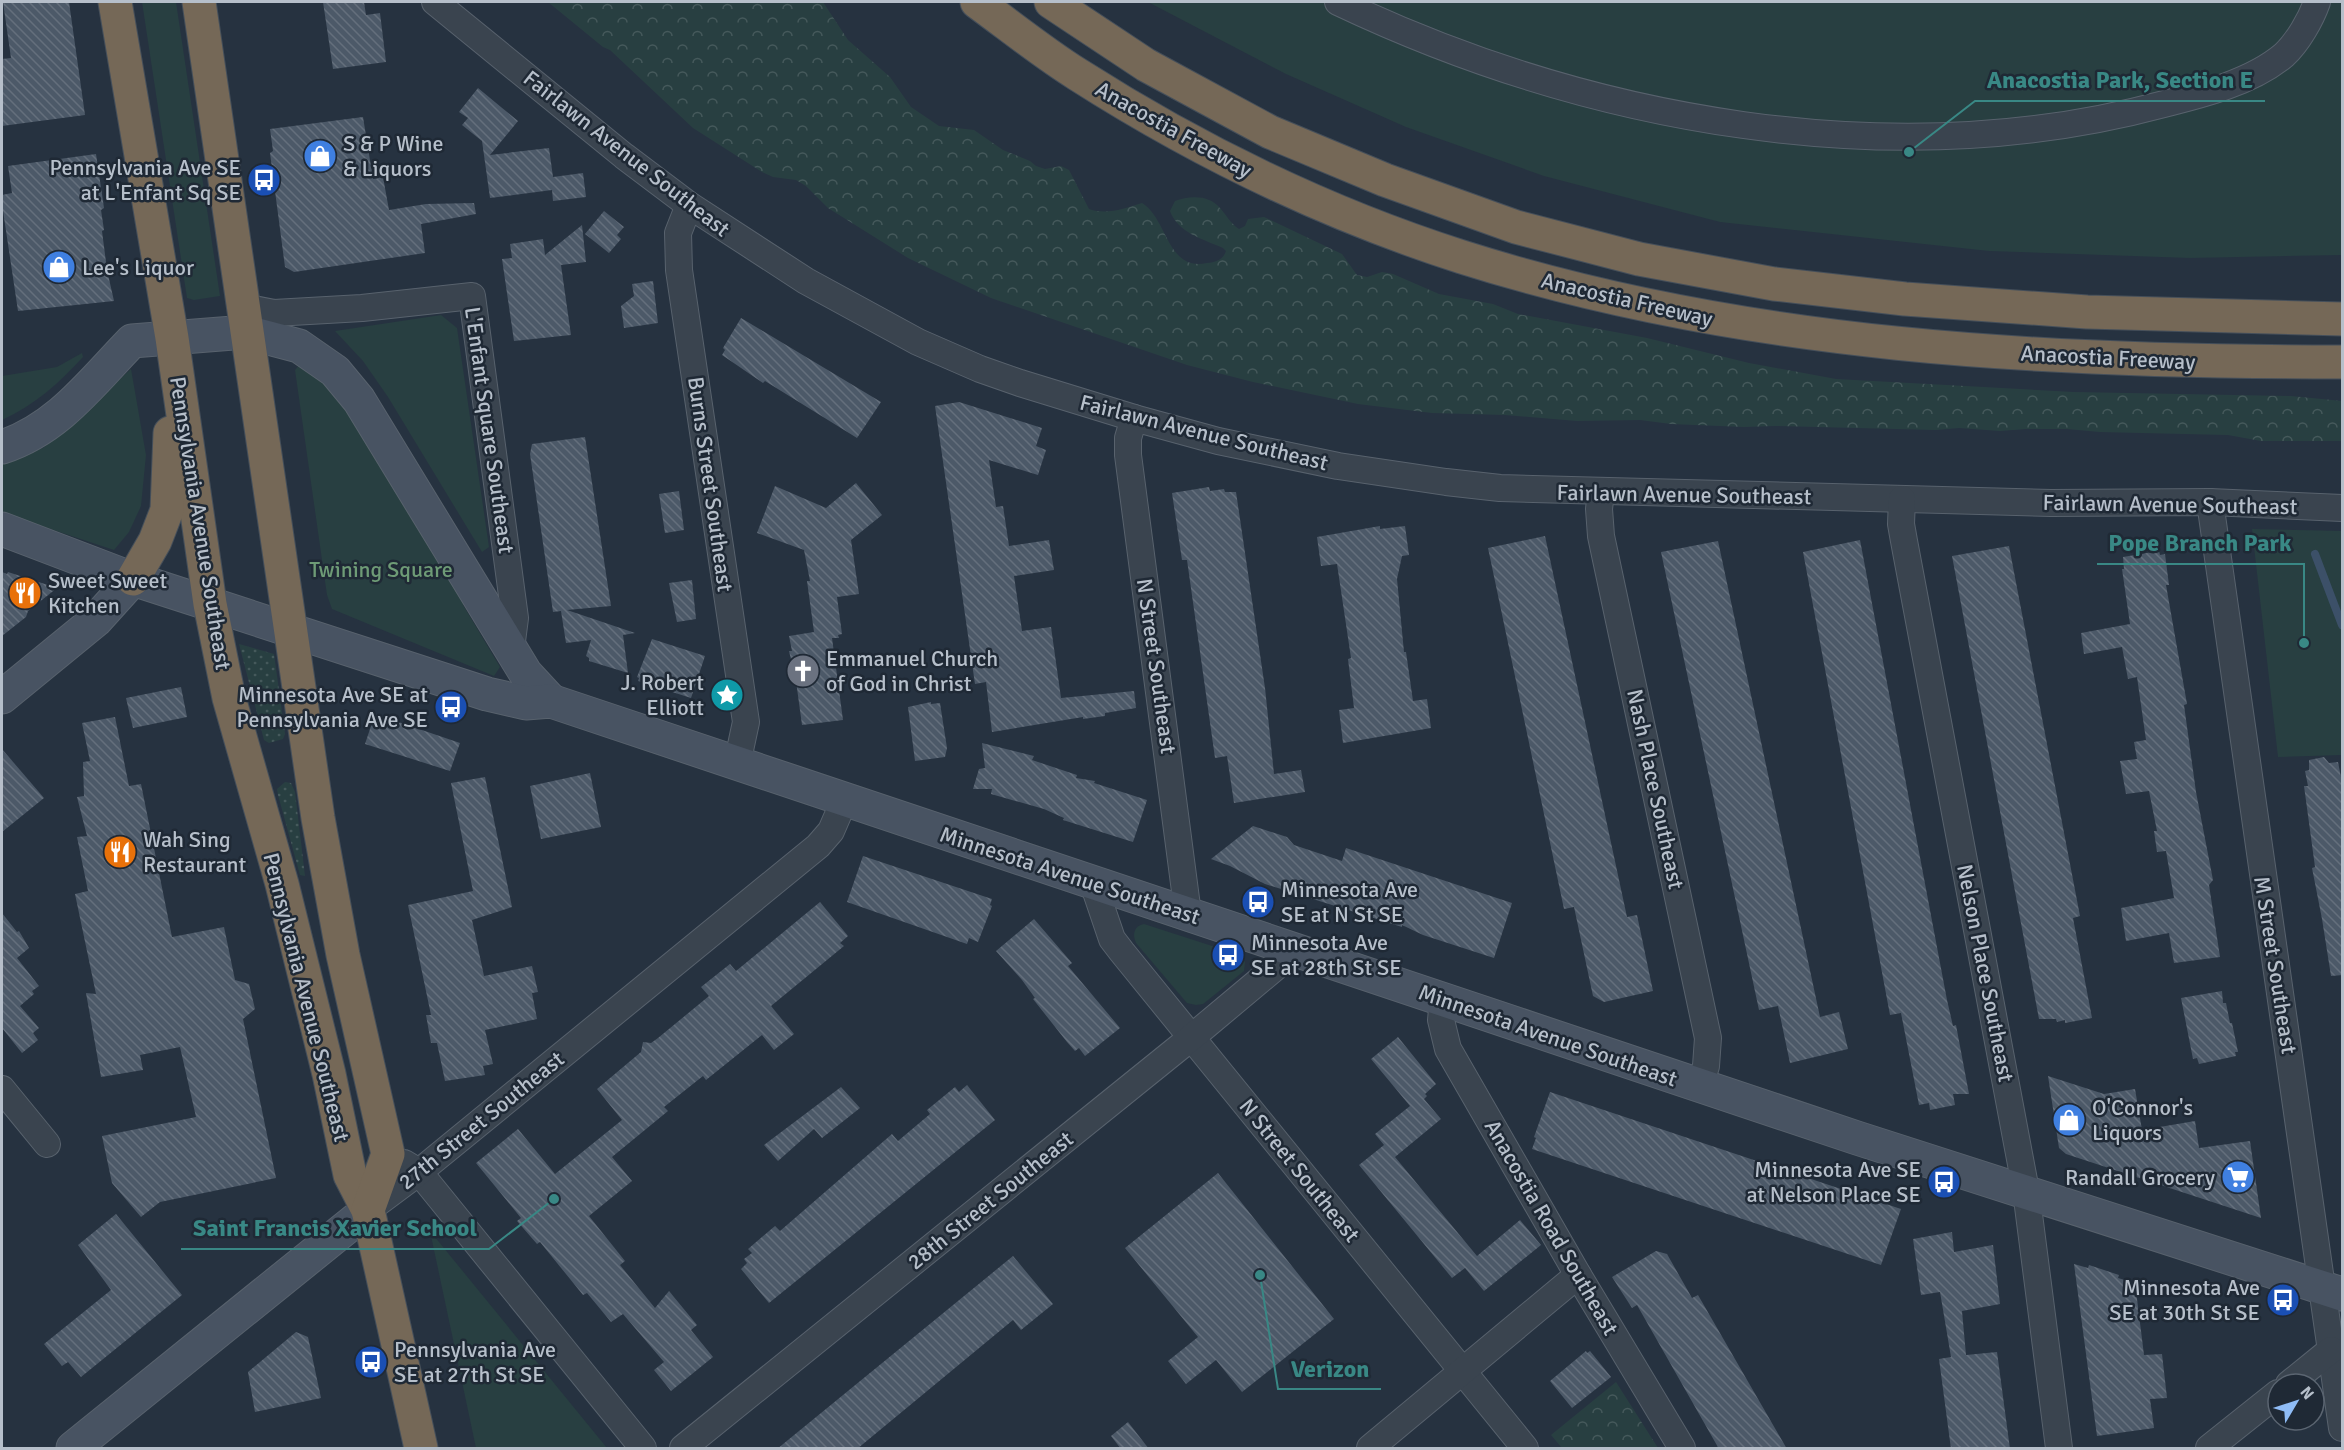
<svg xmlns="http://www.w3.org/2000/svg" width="2344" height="1450" font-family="Signika,sans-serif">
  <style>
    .grass { fill: url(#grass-dots) }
    .forest { fill: url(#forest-crowns) }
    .park { fill: #283f41 }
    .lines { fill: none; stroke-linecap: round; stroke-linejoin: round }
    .stream { stroke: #3c5068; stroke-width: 8 }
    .building { fill: url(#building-back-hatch) }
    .street-casing { stroke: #58626d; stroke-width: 28 }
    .secondary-casing { stroke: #58626d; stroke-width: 35 }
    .highway-casing { stroke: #454f5a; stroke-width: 35 }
    .street { stroke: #3a444f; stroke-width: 26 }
    .secondary { stroke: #485362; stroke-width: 33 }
    .highway { stroke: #756857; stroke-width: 33 }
    .labels { text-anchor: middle; stroke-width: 5; stroke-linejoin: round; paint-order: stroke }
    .street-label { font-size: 22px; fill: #b6bfca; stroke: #1f2935 }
    .poi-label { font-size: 22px; fill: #b6bfca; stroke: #1f2935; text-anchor: start }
    .park-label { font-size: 22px; fill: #6e9b76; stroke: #1f2935 }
    .leader { fill: none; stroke: #398885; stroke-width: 2 }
    .callout-dot { fill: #398885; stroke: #1f2935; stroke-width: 2 }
    .callout-label { font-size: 24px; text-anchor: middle; font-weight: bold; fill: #398885; stroke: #1f2935; stroke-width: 5; stroke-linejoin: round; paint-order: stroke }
  </style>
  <defs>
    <pattern id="grass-dots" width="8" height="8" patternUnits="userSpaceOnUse" patternTransform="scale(1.5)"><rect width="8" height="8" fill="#283f41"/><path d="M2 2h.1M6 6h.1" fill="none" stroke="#45595b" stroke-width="1.8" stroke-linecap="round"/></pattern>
    <pattern id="forest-crowns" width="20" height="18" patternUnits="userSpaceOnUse" patternTransform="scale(1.5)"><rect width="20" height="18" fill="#283f41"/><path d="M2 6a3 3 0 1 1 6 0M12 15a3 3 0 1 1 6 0" fill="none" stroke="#45595b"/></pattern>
    <pattern id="building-back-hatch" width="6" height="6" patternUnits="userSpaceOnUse" patternTransform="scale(1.5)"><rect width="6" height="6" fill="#4c5968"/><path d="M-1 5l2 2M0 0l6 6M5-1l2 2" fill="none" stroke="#646f7c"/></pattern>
  </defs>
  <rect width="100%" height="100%" fill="#263240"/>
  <!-- grass -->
  <g class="grass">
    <polygon points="239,644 274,654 285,734 283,739 269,743 264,740"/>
    <polygon points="285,782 291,783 295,792 305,876 300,875 278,795 277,789"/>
  </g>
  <!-- forest -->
  <g class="forest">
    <path d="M548,2H823L848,40L890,77L911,107L939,126L974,130L1003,150L1030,161L1036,166L1045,169L1061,166L1069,170L1089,209C1106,215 1124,209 1142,203C1168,219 1167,272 1207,263C1216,262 1223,260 1226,251L1223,248C1203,239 1178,233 1170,211L1175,201C1189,196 1208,194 1220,208C1227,216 1230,223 1239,229L1245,226L1248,219L1264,217L1342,254L1357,275L1367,277L1382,272L1393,274L1439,294L1493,304L1518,314L1647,338L1749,363L1836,379L2073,392L2291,396L2342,401V441H2261L2228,435L2100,432L2067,429H2026L2000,431L1959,428L1936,430L1775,426L1744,427L1671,424L1640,420L1577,421L1505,415L1432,413L1358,404L1253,382L1187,365L991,298L908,258L828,208L806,186L796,180L773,177L762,172L693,128L610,50L603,47Z"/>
    <polygon points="1616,1382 1658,1448 1562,1448 1551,1435"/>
  </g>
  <!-- park -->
  <g class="park">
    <polygon points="142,2 176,2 220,296 194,300 187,298"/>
    <polygon points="1148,2 2342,2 2342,255 2190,258 1989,251 1720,222 1544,176 1406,127 1286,74"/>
    <polygon points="441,315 457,328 489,547 482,552 388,397 363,361 335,331"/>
    <path d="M82,353L83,357C59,383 35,405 2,420V376L57,367Z"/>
    <polygon points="302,362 338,390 468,602 463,605 500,667 494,676 332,609 327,595 295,370"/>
    <polygon points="131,369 146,455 141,506 129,532 114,550 2,513 2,461 43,448"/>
    <polygon points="2252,529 2342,531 2342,755 2278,757"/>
    <path d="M1144,924L1240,955L1245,962L1244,971L1203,1004L1196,1005L1187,1003L1136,943C1132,934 1134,926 1144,924Z"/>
    <polygon points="430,1231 607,1448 476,1448"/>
  </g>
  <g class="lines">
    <!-- stream -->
    <polyline class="stream" points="2315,554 2342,625"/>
  </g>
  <!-- building -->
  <g class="building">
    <polygon points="3,2 69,2 85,115 2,126 2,59 11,58"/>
    <polygon points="323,2 364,2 366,15 380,13 386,62 333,69"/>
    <polygon points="478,88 518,121 490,155 549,148 553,177 583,173 586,197 553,201 552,190 490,198 482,141 462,125 468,118 459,112"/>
    <polygon points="363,117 373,179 383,177 389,210 426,204 474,203 476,214 421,224 425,253 294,272 285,267 270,153 273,151 270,129"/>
    <polygon points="96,154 104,208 101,210 104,230 102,231 107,270 114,301 18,311 2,204 2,195 12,193 8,166"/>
    <polygon points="604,211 624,227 617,235 621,239 609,253 585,234"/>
    <polygon points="582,225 586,262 561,265 571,335 514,341 502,259 512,258 510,244 543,239 545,255"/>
    <polygon points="653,281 658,323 624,328 621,306 634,296 632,284"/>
    <polygon points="741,318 881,402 857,438 765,381 763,383 722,355 725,350 723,348"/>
    <polygon points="959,402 1042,428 1036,446 1046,450 1038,475 989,460 996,507 1003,506 1009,546 1049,540 1054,570 1014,576 1022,631 1051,627 1061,698 1134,691 1136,708 1105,713 1105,716 1083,719 1083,717 992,732 986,682 975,684 935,406"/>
    <polygon points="585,437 611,606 567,610 635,633 623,635 628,673 589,661 589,658 586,656 591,640 566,643 561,611 553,612 530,454 532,444"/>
    <polygon points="856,483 882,515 851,540 859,594 837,597 842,634 838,635 839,638 832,638 843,720 802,725 796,681 789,651 792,651 789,636 814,632 807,581 810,581 804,550 757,533 775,486 826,508"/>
    <polygon points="1209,487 1210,491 1224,489 1225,492 1236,492 1265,688 1274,774 1301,770 1305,792 1234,803 1227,756 1215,758 1187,560 1182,560 1172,493"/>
    <polygon points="679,491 684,530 665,533 659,494"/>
    <polygon points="1380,526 1380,529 1405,526 1409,555 1402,556 1397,579 1404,652 1406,652 1413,701 1427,699 1431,728 1343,743 1339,710 1354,708 1348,659 1351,658 1337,564 1321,566 1317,537"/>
    <polygon points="1545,536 1627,917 1637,915 1653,991 1604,1002 1593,996 1574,907 1564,909 1488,548"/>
    <polygon points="1860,540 1947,1000 1953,1026 1956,1025 1969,1094 1953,1094 1955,1105 1930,1110 1929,1103 1919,1105 1901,1013 1890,1015 1803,552"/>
    <polygon points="1718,541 1820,1017 1839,1012 1848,1049 1790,1063 1778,1006 1759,1010 1661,552"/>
    <polygon points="2009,546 2080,916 2073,918 2092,1018 2065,1023 2065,1020 2057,1022 2056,1019 2039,1019 1952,556"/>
    <polygon points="2159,551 2160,555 2165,554 2169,585 2166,585 2187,704 2184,705 2196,792 2213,880 2209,885 2220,957 2174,963 2169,933 2126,941 2121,908 2174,898 2166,851 2157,852 2154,831 2157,831 2149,791 2126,794 2120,761 2137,759 2134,742 2146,740 2137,677 2128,679 2122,647 2084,654 2081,633 2130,624 2122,569 2124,569 2123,557"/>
    <polygon points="2,572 7,574 8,572 57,588 28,611 26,617 2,636"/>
    <polygon points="692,580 696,619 677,622 669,583"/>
    <polygon points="652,639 705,656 691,698 638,681 639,678 637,677"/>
    <polygon points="181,687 187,717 133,728 126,698"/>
    <polygon points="931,702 931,704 940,703 947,748 945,757 915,761 908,707"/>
    <polygon points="375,714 460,743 450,771 365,744"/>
    <polygon points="115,717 129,786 141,784 172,937 224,927 235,980 249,984 255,1009 243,1019 276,1178 160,1202 141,1217 112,1183 102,1136 196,1117 180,1047 140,1055 143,1070 101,1077 86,993 96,994 75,894 88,891 77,837 87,836 77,797 84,796 83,762 90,761 82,723"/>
    <polygon points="982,743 1034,756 1032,760 1077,775 1076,778 1095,781 1094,783 1147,800 1133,842 1063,820 1064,818 1044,809 991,794 992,789 973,789 979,769 985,768"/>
    <polygon points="2,749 44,798 2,832"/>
    <polygon points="2324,757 2329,763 2338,762 2343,787 2343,975 2331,976 2322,919 2312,868 2315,867 2304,786 2308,786 2305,771 2309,770 2309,760"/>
    <polygon points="590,773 601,827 541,839 530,786"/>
    <polygon points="485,777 512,907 472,920 477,943 484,976 532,966 538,992 532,993 537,1019 485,1030 493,1064 483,1066 485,1075 445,1081 437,1043 431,1043 426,1015 431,1015 408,905 473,891 451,783"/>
    <polygon points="1253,826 1287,837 1294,845 1342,861 1346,848 1512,903 1494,958 1423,935 1402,925 1402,927 1265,884 1230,866 1211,859"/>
    <polygon points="863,856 992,899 990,905 992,906 978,942 969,938 967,944 847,902"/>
    <polygon points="820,902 848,936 840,943 844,946 771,1006 794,1034 774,1050 762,1035 706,1080 703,1076 664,1107 668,1111 612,1157 632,1181 589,1216 625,1261 620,1265 655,1308 669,1291 697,1325 691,1330 713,1357 671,1391 654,1370 664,1362 623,1314 611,1322 587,1293 583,1295 540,1242 537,1244 517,1221 521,1218 476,1163 518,1129 555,1174 622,1120 597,1089 641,1052 643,1042 651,1043 658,1038 709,996 701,987 730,964 736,971"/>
    <polygon points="2,913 17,932 19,931 29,948 17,958 39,986 32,991 34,994 20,1006 39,1028 33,1033 38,1040 22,1053 2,1028"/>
    <polygon points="1034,919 1072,963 1068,966 1120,1028 1085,1056 1079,1048 1075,1051 1067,1042 1033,999 1035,998 1022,980 996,951"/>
    <polygon points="2222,991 2223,1003 2226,1003 2230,1023 2232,1023 2238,1052 2235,1052 2236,1056 2199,1064 2197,1058 2193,1059 2181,998"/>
    <polygon points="1398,1037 1436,1084 1425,1094 1427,1096 1424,1099 1441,1119 1395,1157 1477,1256 1520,1220 1541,1245 1484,1291 1465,1268 1452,1278 1359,1165 1384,1145 1375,1134 1410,1106 1371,1059"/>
    <polygon points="2048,1076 2104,1094 2135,1089 2142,1130 2195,1121 2199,1148 2250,1141 2261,1218 2066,1154 2059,1148"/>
    <polygon points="967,1085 995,1120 769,1303 741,1269 747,1263 744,1259 752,1253 748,1249 775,1226 780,1231 892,1134 898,1141 930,1114 927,1110 955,1087 959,1092"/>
    <polygon points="841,1087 860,1108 822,1138 814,1129 778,1161 764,1145"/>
    <polygon points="1550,1092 1901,1209 1881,1265 1532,1149 1536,1138 1534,1137"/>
    <polygon points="1218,1173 1334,1319 1242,1392 1216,1360 1186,1384 1168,1361 1198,1337 1125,1248"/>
    <polygon points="116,1214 182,1295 81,1377 68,1362 62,1366 44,1344 111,1290 78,1245"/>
    <polygon points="1952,1232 1954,1252 1993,1245 2000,1304 1962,1311 1966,1355 1997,1352 2010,1449 1951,1449 1939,1359 1951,1357 1940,1292 1921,1295 1913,1239"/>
    <polygon points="1656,1251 1667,1254 1692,1298 1698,1295 1787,1449 1719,1449 1637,1305 1632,1308 1612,1277"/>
    <polygon points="1013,1256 1053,1304 1021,1330 1013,1320 857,1449 777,1449"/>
    <polygon points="2074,1264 2088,1268 2089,1265 2119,1275 2118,1278 2135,1283 2144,1355 2162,1354 2167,1398 2150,1399 2154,1428 2097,1436"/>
    <polygon points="296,1332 308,1337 321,1398 255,1412 248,1372"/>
    <polygon points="1586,1351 1587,1353 1590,1351 1611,1377 1572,1408 1550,1381"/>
    <polygon points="1128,1422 1149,1449 1121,1449 1111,1436"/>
  </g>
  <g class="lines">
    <!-- street casing -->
    <g class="street-casing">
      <g id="street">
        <polyline points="435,2 624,156 689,205 806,281 918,342 980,369 1020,383 1134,418 1218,441 1338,466 1446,482 1500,488 2051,503 2210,502 2342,508"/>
        <path d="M1338,2C1589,121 1892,177 2164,104C2204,94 2252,82 2284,55C2298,42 2311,19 2317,2"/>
        <polyline points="689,205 678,233 679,270 746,722 737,764"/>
        <polyline points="243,307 274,313 362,308 472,296 515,618 511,649"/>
        <polyline points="1134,418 1128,438 1128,455 1188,914"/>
        <polyline points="1601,492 1599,509 1601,536 1708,1038 1706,1066 1700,1085"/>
        <polyline points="1902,499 1901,524 1904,541 2026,1191 2059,1448"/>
        <polyline points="2210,502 2342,1428"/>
        <polyline points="1093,883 1112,939 1122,952 1525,1448"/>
        <polyline points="1443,999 1441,1020 1448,1049 1578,1275 1682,1448"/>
        <polyline points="2,1089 47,1144"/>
        <polyline points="404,1163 419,1172 643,1448"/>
        <polyline points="368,1210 419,1172 818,846 831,831 844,801"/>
        <polyline points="2289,1384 2331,1350"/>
        <polyline points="683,1448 1192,1037 1296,950"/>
        <polyline points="1370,1448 1578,1275"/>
        <polyline points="2209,1448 2278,1393"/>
      </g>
    </g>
    <!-- secondary casing -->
    <g class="secondary-casing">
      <g id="secondary">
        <path d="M2,447C58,429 92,382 132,341L246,332L299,346L335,371L359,400L526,674L551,701"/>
        <polyline points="2,529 133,579 487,694 526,703 551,701 1857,1138 2342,1294"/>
        <polyline points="2,697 96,620 133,579"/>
        <polyline points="73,1448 368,1210"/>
      </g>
    </g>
    <!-- highway casing -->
    <g class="highway-casing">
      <g id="highway">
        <polyline points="115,2 172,338 210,604 229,698 282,884 329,1074 350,1175 368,1210 421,1448"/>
        <polyline points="199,2 318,818 343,955 388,1154 368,1210"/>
        <path d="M977,2C1010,26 1042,52 1077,74C1196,150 1327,214 1462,257C1746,347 2046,362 2342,362"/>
        <polyline points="1051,2 1146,65 1270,132 1385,180 1516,227 1639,259 1774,284 1905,299 2087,312 2342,319"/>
        <polyline points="133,579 155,541 167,510 170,433"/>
      </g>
    </g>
    <!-- street -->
    <use href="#street" class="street"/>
    <!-- secondary -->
    <use href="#secondary" class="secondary"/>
    <!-- highway -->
    <use href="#highway" class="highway"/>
  </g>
  <!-- icons -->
  <defs>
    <g id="shop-disc" transform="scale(1.725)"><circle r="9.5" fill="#3f7fe0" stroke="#1f2935"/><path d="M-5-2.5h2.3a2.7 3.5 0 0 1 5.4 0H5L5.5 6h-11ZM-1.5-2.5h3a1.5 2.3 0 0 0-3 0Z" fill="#fff"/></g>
    <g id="bus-disc" transform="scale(1.725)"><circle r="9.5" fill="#1a4fb4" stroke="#1f2935"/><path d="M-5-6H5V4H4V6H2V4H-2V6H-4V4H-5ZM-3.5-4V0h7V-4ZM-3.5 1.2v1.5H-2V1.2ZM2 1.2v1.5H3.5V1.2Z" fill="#fff"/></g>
    <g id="restaurant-disc" transform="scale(1.725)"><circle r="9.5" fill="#e8710a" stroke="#1f2935"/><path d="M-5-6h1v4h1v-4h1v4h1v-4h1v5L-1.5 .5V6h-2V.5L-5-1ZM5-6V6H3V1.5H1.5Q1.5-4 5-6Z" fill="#fff"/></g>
    <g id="church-disc" transform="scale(1.725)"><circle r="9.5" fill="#6b7280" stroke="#1f2935"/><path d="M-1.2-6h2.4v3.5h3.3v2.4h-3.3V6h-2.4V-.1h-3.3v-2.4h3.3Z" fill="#fff"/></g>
    <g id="sight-disc" transform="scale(1.725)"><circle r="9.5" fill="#0f9aa8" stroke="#1f2935"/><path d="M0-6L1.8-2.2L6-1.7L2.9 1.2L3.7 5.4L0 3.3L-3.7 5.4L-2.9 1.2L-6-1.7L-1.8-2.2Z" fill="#fff"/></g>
    <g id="supermarket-disc" transform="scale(1.725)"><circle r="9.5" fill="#3f7fe0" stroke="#1f2935"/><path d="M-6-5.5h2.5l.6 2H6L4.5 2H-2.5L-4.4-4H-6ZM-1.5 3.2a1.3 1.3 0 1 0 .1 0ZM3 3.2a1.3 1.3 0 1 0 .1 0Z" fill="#fff"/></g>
  </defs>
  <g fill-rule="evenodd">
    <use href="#shop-disc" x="320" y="156"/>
    <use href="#bus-disc" x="264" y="180"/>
    <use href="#shop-disc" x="59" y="267"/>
    <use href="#restaurant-disc" x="25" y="593"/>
    <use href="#church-disc" x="803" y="671"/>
    <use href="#sight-disc" x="727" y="695"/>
    <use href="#bus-disc" x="451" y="707"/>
    <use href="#restaurant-disc" x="120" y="852"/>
    <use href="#bus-disc" x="1258" y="902"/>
    <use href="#bus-disc" x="1228" y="955"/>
    <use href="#shop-disc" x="2069" y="1120"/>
    <use href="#supermarket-disc" x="2238" y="1177"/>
    <use href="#bus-disc" x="1944" y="1182"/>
    <use href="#bus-disc" x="2283" y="1300"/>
    <use href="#bus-disc" x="371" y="1362"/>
  </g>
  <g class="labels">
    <!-- street labels -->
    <g class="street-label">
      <text transform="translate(1174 129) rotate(29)" y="8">Anacostia Freeway</text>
      <text transform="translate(627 153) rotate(38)" y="8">Fairlawn Avenue Southeast</text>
      <text transform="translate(1627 299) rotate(13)" y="8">Anacostia Freeway</text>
      <text transform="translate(2108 357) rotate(3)" y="8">Anacostia Freeway</text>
      <text transform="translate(490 430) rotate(82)" y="8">L'Enfant Square Southeast</text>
      <text transform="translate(1204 432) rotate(14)" y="8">Fairlawn Avenue Southeast</text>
      <text transform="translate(711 484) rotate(82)" y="8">Burns Street Southeast</text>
      <text transform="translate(1684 494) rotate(1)" y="8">Fairlawn Avenue Southeast</text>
      <text transform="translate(2170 504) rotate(1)" y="8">Fairlawn Avenue Southeast</text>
      <text transform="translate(201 523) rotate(81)" y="8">Pennsylvania Avenue Southeast</text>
      <text transform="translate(1157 666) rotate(82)" y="8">N Street Southeast</text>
      <text transform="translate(1656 789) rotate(78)" y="8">Nash Place Southeast</text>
      <text transform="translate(1070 875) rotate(18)" y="8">Minnesota Avenue Southeast</text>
      <text transform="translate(2276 965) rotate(81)" y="8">M Street Southeast</text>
      <text transform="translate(1986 973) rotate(79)" y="8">Nelson Place Southeast</text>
      <text transform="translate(307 997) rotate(76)" y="8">Pennsylvania Avenue Southeast</text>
      <text transform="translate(1548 1035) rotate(19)" y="8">Minnesota Avenue Southeast</text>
      <text transform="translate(481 1120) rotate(-39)" y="8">27th Street Southeast</text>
      <text transform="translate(1300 1170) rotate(51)" y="8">N Street Southeast</text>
      <text transform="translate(990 1200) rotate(-39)" y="8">28th Street Southeast</text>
      <text transform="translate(1552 1227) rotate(60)" y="8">Anacostia Road Southeast</text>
    </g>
    <!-- poi labels -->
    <g class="poi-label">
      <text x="343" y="151">S &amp; P Wine<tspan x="343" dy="25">&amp; Liquors</tspan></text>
      <text x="241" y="175" text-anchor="end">Pennsylvania Ave SE<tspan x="241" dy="25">at L'Enfant Sq SE</tspan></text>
      <text x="82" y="275">Lee's Liquor</text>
      <text x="48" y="588">Sweet Sweet<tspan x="48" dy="25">Kitchen</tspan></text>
      <text x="826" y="666">Emmanuel Church<tspan x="826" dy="25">of God in Christ</tspan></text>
      <text x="704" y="690" text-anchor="end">J. Robert<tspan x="704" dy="25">Elliott</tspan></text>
      <text x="428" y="702" text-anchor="end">Minnesota Ave SE at<tspan x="428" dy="25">Pennsylvania Ave SE</tspan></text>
      <text x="143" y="847">Wah Sing<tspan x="143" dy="25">Restaurant</tspan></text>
      <text x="1281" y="897">Minnesota Ave<tspan x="1281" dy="25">SE at N St SE</tspan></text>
      <text x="1251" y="950">Minnesota Ave<tspan x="1251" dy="25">SE at 28th St SE</tspan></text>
      <text x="2092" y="1115">O'Connor's<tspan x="2092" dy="25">Liquors</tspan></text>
      <text x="1921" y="1177" text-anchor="end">Minnesota Ave SE<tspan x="1921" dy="25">at Nelson Place SE</tspan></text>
      <text x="2215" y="1185" text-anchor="end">Randall Grocery</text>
      <text x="2260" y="1295" text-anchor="end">Minnesota Ave<tspan x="2260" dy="25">SE at 30th St SE</tspan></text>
      <text x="394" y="1357">Pennsylvania Ave<tspan x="394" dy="25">SE at 27th St SE</tspan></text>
    </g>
    <!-- park labels -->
    <g class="park-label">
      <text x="381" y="577">Twining Square</text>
    </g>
  </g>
  <!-- callouts -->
  <path class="leader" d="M1909 152L1975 101H2265M2304 643L2304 564H2097M554 1199L489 1249H181M1260 1275L1278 1389H1381"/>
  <g class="callout-dot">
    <circle cx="1909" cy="152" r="6"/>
    <circle cx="2304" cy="643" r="6"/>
    <circle cx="554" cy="1199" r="6"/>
    <circle cx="1260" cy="1275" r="6"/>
  </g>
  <g class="callout-label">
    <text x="2120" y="88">Anacostia Park, Section E</text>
    <text x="2200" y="551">Pope Branch Park</text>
    <text x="335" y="1236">Saint Francis Xavier School</text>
    <text x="1330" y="1377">Verizon</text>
  </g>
  <!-- border -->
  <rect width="2344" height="1450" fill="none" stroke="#b6bfca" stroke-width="6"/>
  <!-- north arrow -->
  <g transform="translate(2296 1402) rotate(51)"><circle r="28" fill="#1f2935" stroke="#5b6571" stroke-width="1.5"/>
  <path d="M0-4.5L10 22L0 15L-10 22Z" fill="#8fbcf6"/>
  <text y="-9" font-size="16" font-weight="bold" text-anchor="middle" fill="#b6bfca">N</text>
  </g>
</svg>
